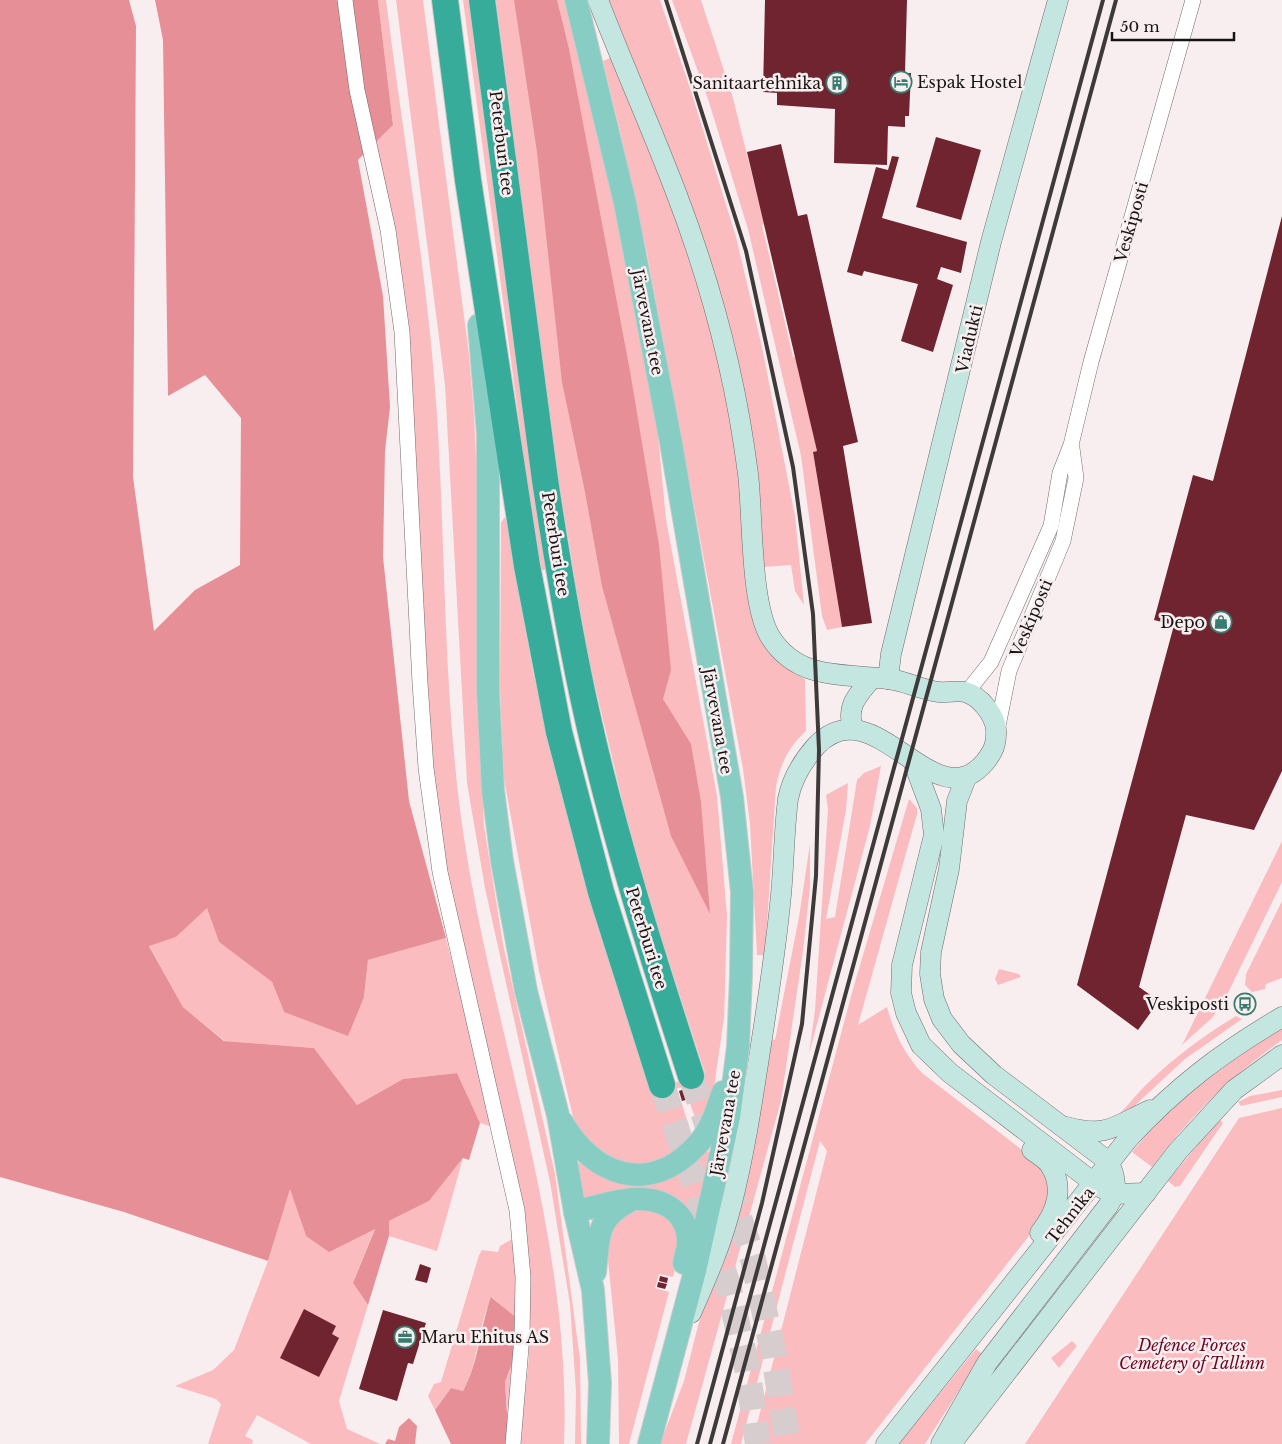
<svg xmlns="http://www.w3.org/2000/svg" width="1282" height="1444" font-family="'Libre Baskerville',serif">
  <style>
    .green { fill: #fbbcc0 }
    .forest { fill: #e68f97 }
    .building { fill: #6f2430 }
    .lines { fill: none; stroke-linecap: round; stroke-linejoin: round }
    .highway-tunnel { stroke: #d7cdce; stroke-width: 26; stroke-dasharray: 26 13; stroke-linecap: butt }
    .street-casing { stroke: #736a6a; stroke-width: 16 }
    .secondary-casing { stroke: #736a6a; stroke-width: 21 }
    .primary-casing { stroke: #cccbcb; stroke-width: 24 }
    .highway-casing { stroke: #cccbcb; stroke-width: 28 }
    .street { stroke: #fff; stroke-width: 15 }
    .secondary { stroke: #c3e6e1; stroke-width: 20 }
    .primary { stroke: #87cdc3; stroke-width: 22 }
    .highway { stroke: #37ac9b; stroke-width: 26 }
    .rail { stroke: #3e3a3a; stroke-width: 4 }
    .labels { text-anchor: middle; stroke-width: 5; stroke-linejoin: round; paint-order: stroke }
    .poi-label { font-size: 16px; fill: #171414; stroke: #f9eeef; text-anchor: end }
    .street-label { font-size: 16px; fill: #171414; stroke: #f9eeef }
    .park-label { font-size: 16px; font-style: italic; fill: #6f0323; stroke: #f9eeef }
  </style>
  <rect width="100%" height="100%" fill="#f9eeef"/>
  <!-- green -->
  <g class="green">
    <path d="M378,0H386C403,138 428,276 437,415C446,556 443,698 464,838C495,1041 572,1237 564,1444H520L529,1356V1262L443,854L435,803L421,584L375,143L393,125Z"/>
    <polygon points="396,0 423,0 469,355 474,414 478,503 478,704 484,826 503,944 555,1174 580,1359 581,1444 575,1444 576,1391 570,1304 550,1182 485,888 467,783 445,385"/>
    <polygon points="463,0 472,0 547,569 539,571"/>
    <path d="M496,0H564L612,196L657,426L666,519L717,796L727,916L724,1018L712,1101L699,1128L689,1101L692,1100L687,1086L675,1089L680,1104H682L692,1137C684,1143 674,1153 664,1158C627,1174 588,1152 573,1117L539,971L504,779L500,689L501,523L504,518H507L533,672L552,751L653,1090L705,1073L652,909L626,816L587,652L553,446Z"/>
    <polygon points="604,0 660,0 691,91 736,237 762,347 795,516 804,605 795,591 791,565 763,567 740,384"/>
    <polygon points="672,0 701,0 733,98 764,224 762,225 793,357 796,357 817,451 813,452 842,627 827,630 822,616 801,456 748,229 708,99"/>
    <path d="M612,57L675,211L712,329L739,466L750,611C759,642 775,665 805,679L806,731C788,748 781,763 776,786L765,955H757L750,824L743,769L647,253L621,135L603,61Z"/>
    <polygon points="881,766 870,826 809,1054 815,1010 828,809 826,795 848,783 846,810 826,919 835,917 857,780 864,773"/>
    <path d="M909,799L917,808V814L858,1025L887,1007C894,1033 904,1053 922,1073L1039,1163C1056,1184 1050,1200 1040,1222L865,1444H752L827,1151L820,1141L741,1444H731L853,989Z"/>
    <polygon points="1282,841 1282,882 1228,993 1213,1017 1182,1045"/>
    <polygon points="810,844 810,887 803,951 781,1101 686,1444 660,1444 684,1381 771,1039 775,1040 799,917"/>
    <polygon points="1282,901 1282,978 1266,984 1265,989 1252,992 1245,985 1246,974"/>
    <polygon points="207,907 219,942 272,982 284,1012 364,997 368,960 446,938 493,1127 480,1123 457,1073 403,1079 357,1105 314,1048 225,1041 183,1007 149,945 176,937"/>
    <polygon points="999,969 1019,974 1021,977 998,985 995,979"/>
    <path d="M1236,1016L1242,1019L1185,1059L1130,1110L1116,1117C1128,1106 1138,1092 1150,1081C1176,1056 1206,1034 1236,1016Z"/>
    <path d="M1282,1028V1040C1231,1076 1189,1117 1152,1167L1132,1152C1175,1100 1226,1064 1282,1028Z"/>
    <polygon points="1282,1090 1282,1097 1241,1106 1238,1102 1250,1096"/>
    <polygon points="1282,1108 1282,1444 1025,1444 1239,1118"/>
    <polygon points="1219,1119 1223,1123 1180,1186 1175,1187 1168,1181"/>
    <path d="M707,1151L710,1152L698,1214H693C666,1175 623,1191 585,1199L583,1196L578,1164L580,1163L685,1169Z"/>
    <polygon points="463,1158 437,1251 389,1236 389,1221 429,1201"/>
    <polygon points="290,1188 306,1236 375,1228 353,1283 368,1305 339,1401 347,1429 380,1444 311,1444 257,1415 245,1436 253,1440 252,1444 208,1444 221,1404 216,1399 175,1386 213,1370 234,1350 268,1261"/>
    <path d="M645,1208C686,1220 683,1242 673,1277L659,1274L655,1288L669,1292L629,1444H619L618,1360L607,1250C612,1228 621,1211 645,1208Z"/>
    <path d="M514,1238C519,1251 519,1266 519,1279C522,1332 515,1384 510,1436L505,1382L516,1353L519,1321L492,1297C477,1326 479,1362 463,1391L451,1388L435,1410L428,1396L434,1384L441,1382L479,1255L482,1250L498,1252L500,1246Z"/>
    <polygon points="1072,1341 1077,1346 1059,1368 1051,1358"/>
    <polygon points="976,1349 982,1354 925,1444 899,1444"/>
  </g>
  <!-- forest -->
  <g class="forest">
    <polygon points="0,0 129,0 136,26 133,477 154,631 195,590 240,565 241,418 205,375 168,396 163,40 155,0 378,0 393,125 358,160 383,296 390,407 385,451 383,557 409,801 446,938 368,960 364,997 348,1036 284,1012 272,982 219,942 207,908 176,937 149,946 183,1007 224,1041 314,1048 357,1105 403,1079 457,1073 480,1123 469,1160 463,1158 429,1201 389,1221 389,1236 368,1305 353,1283 375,1229 329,1252 306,1236 290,1189 268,1261 124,1212 0,1177"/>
    <polygon points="514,0 557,0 569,49 630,371 659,545 671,670 663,699 691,744 701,802 710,914 671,836 602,586 585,492 562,382 537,152"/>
    <path d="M491,1297L519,1320L516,1353L505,1382L509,1444H451L435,1410L451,1388L463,1391C479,1362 480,1327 491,1297Z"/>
    <polygon points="409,1418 417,1426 415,1444 385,1444 388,1439 395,1441 399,1427"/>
  </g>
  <!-- building -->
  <g class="building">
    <polygon points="765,0 907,0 905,73 911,73 909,116 905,116 905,127 888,126 887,165 834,163 835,109 777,105 777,93 763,92"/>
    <polygon points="936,137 981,150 961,220 916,207"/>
    <polygon points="781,144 798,216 807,214 858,442 843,446 872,623 842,627 813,452 817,451 747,152"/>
    <polygon points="892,156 899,157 882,218 967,242 961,273 941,267 937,279 953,285 933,352 901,341 918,284 864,271 862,276 847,272 876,167 888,170"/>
    <polygon points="1282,216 1282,771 1254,830 1186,815 1139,987 1159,1001 1138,1030 1077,985 1174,625 1154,620 1193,475 1213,481"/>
    <polygon points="685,1089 689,1099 682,1101 679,1091"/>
    <polygon points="420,1264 431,1268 427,1283 415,1280"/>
    <polygon points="660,1276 668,1278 667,1283 659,1281"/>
    <polygon points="658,1282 667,1284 665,1289 657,1287"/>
    <polygon points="304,1309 336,1326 332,1334 339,1338 319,1377 280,1358"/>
    <polygon points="383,1310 426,1323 413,1364 408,1363 397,1401 359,1389"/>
  </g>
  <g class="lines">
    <!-- highway-tunnel -->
    <g class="highway-tunnel">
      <polyline points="691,1076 714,1145"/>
      <polyline points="662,1085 728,1285 747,1367 758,1444"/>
      <polyline points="727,1182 753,1259 774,1356 788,1444"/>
    </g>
    <!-- street casing -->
    <g class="street-casing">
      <g id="street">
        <polyline points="345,0 357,90 388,230 402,332 420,683 426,768 440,872 517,1210 523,1277 522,1336 513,1444"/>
        <polyline points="967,692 991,662 1051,526 1060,473 1071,445 1091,362 1193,0"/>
        <polyline points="997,731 1009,671 1063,541 1076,478 1072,448"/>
      </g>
    </g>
    <!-- secondary casing -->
    <g class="secondary-casing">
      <g id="secondary">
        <path d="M598,0C623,65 652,129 677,195C711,284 736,379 748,474C753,515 750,606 771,638C799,681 843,673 888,679C906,681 922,690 939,692C948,693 957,690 965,692C980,696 995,715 996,730C997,744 993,752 985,762C934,823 874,684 816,746C802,762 792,778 788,799C784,831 784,863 781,895C776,947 768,1000 760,1051C752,1103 744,1156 731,1206C722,1243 706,1279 691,1313"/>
        <polyline points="888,679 891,654 991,242 1058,0"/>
        <path d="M853,729C846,706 857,696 871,679"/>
        <polyline points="913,761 931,809 934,835 902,965 901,993 906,1013 921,1045 950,1073 1098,1186 1114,1194 1146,1193"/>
        <path d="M1067,1127C1107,1138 1115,1126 1150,1110"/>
        <path d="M1032,1150C1037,1154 1046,1159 1050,1165C1065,1188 1056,1213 1040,1233"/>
        <polyline points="954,1440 1178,1151 1234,1090 1282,1055"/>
        <path d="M886,1444L1128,1139C1176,1087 1221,1053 1282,1017"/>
        <path d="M941,1444L987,1363L1108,1206C1118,1190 1117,1173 1105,1159L994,1075L961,1044L942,1019L934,999L930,974L931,952L949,869L957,801L966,778"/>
      </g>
    </g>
    <!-- primary casing -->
    <g class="primary-casing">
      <g id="primary">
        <polyline points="576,0 625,203 671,443 732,797 742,892 741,976 738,1047 729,1117 695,1271 649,1444"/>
        <polyline points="479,325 488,434 488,691 493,790 502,861 526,991 558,1115 575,1212 593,1290 600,1383 598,1444"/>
        <path d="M562,1122C593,1176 649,1196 696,1146C710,1132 717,1110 723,1092"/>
        <path d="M575,1212C607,1204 649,1187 676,1212C684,1220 688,1229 688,1240C689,1247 685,1256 684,1263"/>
        <path d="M595,1272C599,1239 595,1219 628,1202"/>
      </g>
    </g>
    <!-- highway casing -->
    <g class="highway-casing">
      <g id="highway">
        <polyline points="445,0 468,180 527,566 559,732 601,892 662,1085"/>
        <path d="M482,0L545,480C557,560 570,640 588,719C615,840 653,958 691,1076"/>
      </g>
    </g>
    <!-- street -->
    <use href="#street" class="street"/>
    <!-- secondary -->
    <use href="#secondary" class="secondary"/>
    <!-- primary -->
    <use href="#primary" class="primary"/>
    <!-- highway -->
    <use href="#highway" class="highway"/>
    <!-- rail -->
    <g class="rail">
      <polyline points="666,0 746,251 793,467 813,614 819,750 816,876 802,1024 762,1203 697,1444"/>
      <polyline points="710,1444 1103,0"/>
      <polyline points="723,1444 1116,0"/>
    </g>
  </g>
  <!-- icons -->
  <defs>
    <g id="hotel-ring" transform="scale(1.125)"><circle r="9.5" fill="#f9eeef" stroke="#387c71" stroke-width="1.5"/><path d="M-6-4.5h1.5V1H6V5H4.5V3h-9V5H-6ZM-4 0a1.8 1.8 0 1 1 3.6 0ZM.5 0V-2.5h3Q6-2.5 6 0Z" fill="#387c71"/></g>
    <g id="building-ring" transform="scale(1.125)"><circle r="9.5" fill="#f9eeef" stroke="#387c71" stroke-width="1.5"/><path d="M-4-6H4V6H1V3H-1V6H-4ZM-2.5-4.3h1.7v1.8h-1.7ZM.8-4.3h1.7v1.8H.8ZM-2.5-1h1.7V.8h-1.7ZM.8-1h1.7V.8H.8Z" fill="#387c71"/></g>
    <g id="shop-ring" transform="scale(1.125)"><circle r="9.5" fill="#f9eeef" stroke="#387c71" stroke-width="1.5"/><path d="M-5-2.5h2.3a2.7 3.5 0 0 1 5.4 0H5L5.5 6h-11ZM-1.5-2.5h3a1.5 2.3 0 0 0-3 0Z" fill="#387c71"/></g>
    <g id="bus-ring" transform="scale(1.125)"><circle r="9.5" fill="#f9eeef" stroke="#387c71" stroke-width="1.5"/><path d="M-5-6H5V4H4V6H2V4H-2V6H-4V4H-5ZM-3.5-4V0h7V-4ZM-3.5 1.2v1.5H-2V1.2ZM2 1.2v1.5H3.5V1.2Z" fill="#387c71"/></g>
    <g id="office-ring" transform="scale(1.125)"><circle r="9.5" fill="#f9eeef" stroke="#387c71" stroke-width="1.5"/><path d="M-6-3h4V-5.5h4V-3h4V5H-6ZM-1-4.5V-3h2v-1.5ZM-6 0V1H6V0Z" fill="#387c71"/></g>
  </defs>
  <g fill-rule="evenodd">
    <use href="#hotel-ring" x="901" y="82"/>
    <use href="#building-ring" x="837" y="83"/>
    <use href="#shop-ring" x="1221" y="622"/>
    <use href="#bus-ring" x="1245" y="1004"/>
    <use href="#office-ring" x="405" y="1337"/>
  </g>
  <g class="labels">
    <!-- poi labels -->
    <g class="poi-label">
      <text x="917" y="88" text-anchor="start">Espak Hostel</text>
      <text x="821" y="89">Sanitaartehnika</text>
      <text x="1205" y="628">Depo</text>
      <text x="1229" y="1010">Veskiposti</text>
      <text x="421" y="1343" text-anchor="start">Maru Ehitus AS</text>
    </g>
    <!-- street labels -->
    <g class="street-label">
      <text transform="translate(502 143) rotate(83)" y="6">Peterburi tee</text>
      <text transform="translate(1131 222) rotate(-74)" y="6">Veskiposti</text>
      <text transform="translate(648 322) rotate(79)" y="6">Järvevana tee</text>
      <text transform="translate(969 339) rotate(-77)" y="6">Viadukti</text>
      <text transform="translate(556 544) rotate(81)" y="6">Peterburi tee</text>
      <text transform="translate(1031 618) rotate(-67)" y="6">Veskiposti</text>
      <text transform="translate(718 721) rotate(80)" y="6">Järvevana tee</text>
      <text transform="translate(647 938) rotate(73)" y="6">Peterburi tee</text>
      <text transform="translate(725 1123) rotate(-80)" y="6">Järvevana tee</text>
      <text transform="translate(1070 1215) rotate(-52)" y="6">Tehnika</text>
    </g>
    <!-- park labels -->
    <g class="park-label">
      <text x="1192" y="1351">Defence Forces<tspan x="1192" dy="18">Cemetery of Tallinn</tspan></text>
    </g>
  </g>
  <!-- scale -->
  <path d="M1112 32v8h122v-8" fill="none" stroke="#171414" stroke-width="2.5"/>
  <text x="1120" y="32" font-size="15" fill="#171414" stroke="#f9eeef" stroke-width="4" paint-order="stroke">50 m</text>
</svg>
